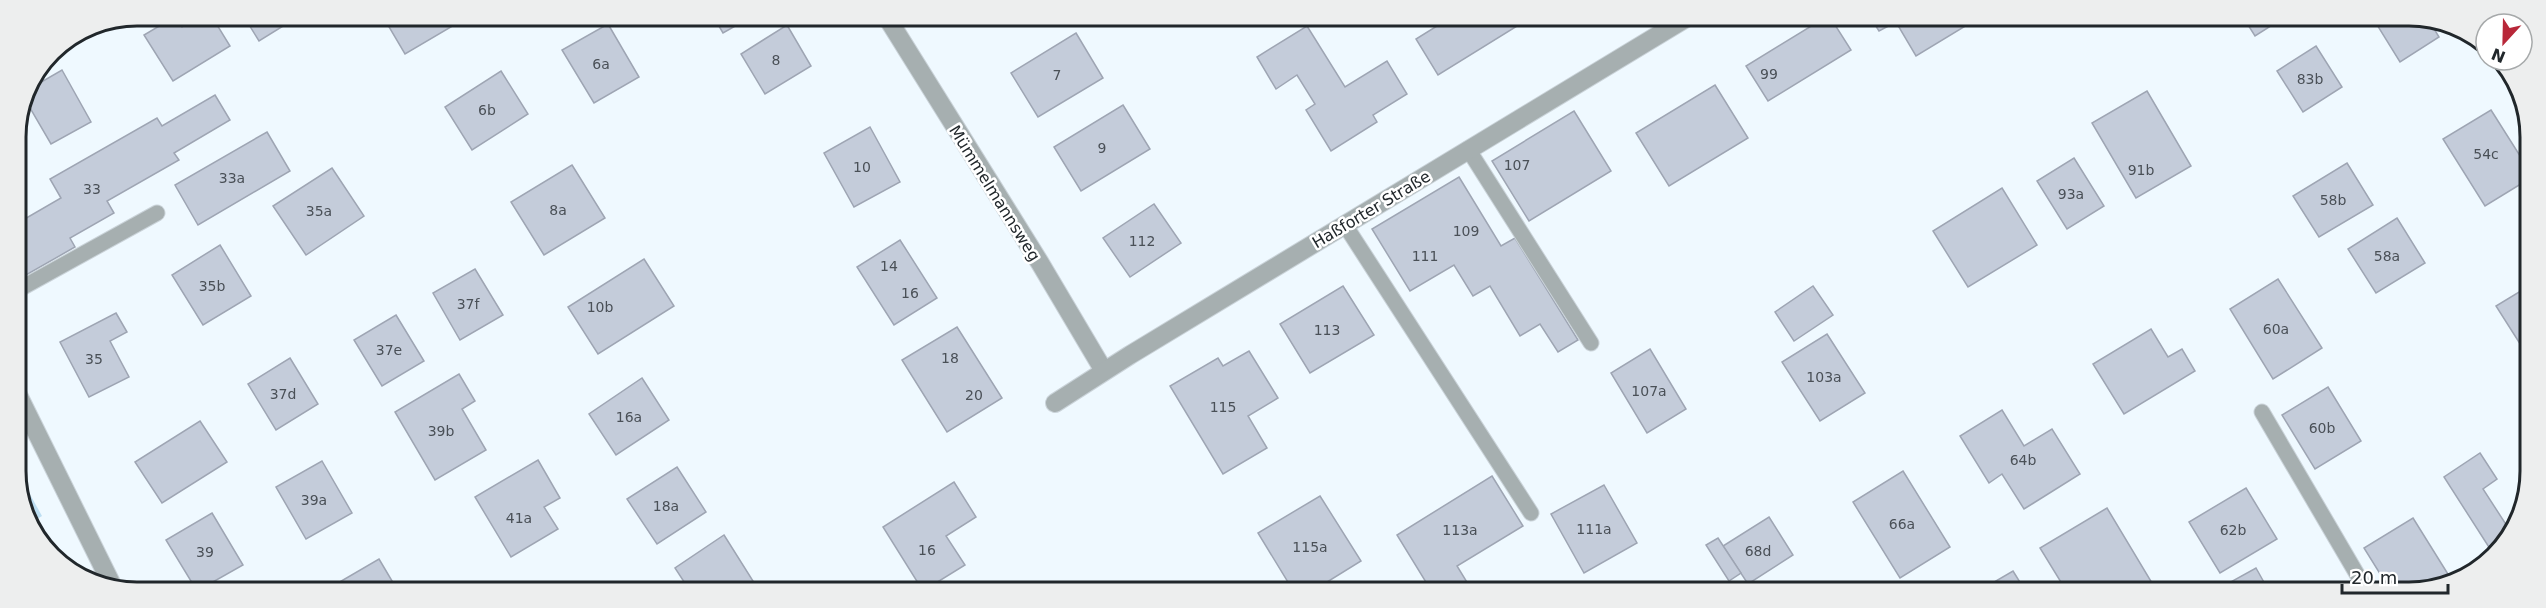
<svg xmlns="http://www.w3.org/2000/svg" width="2546" height="608" font-family="'DejaVu Sans',sans-serif">
  <style>
    .green { fill: #bddef2 }
    .building { fill: #c4ccda; stroke: #9ea5b3; stroke-width: 1.5 }
    .lines { fill: none; stroke-linecap: round; stroke-linejoin: round }
    .lane-casing { stroke: #cad3d9; stroke-width: 17 }
    .street-casing { stroke: #cad3d9; stroke-width: 20 }
    .lane { stroke: #a6afb0; stroke-width: 15 }
    .street { stroke: #a6afb0; stroke-width: 18 }
    .labels { text-anchor: middle; stroke-width: 5; stroke-linejoin: round; paint-order: stroke }
    .number-label { font-size: 14px; fill: #4a5057 }
    .street-label { font-size: 16px; fill: #21272b; stroke: #fff }
    .rim { fill: none; stroke: #21272b; stroke-width: 3 }
  </style>
  <rect width="100%" height="100%" fill="#eff9ff"/>
  <!-- green -->
  <polygon class="green" points="17,471 42,516 32,522 17,495"/>
  <!-- building -->
  <g class="building">
    <polygon points="201,15 211,15 230,46 173,81 144,35 176,16 182,27"/>
    <polygon points="243,15 301,15 259,41"/>
    <polygon points="382,15 452,15 456,24 405,54"/>
    <polygon points="713,16 753,16 723,33"/>
    <polygon points="1453,16 1518,16 1522,23 1438,75 1416,39"/>
    <polygon points="1826,17 1830,17 1851,50 1768,101 1746,66"/>
    <polygon points="1870,17 1976,17 1977,19 1916,56 1896,22 1879,31"/>
    <polygon points="2243,17 2285,17 2255,36"/>
    <polygon points="2378,17 2427,17 2439,37 2400,62 2374,20"/>
    <polygon points="608,24 639,77 594,103 562,50"/>
    <polygon points="787,25 811,66 765,94 741,54"/>
    <polygon points="1307,26 1345,87 1387,61 1407,94 1373,115 1377,122 1331,151 1306,110 1315,104 1297,75 1276,89 1257,57"/>
    <polygon points="1076,33 1103,78 1038,117 1011,73"/>
    <polygon points="2316,46 2342,87 2303,112 2277,71"/>
    <polygon points="62,70 91,122 51,144 23,96 24,92"/>
    <polygon points="501,71 528,114 472,150 445,107"/>
    <polygon points="1715,85 1748,138 1669,186 1636,133"/>
    <polygon points="2147,91 2191,166 2136,198 2092,123"/>
    <polygon points="215,95 230,120 174,153 179,160 107,201 114,213 70,238 75,247 26,275 16,257 16,224 61,198 50,179 157,118 162,126"/>
    <polygon points="1123,105 1150,149 1081,191 1054,147"/>
    <polygon points="2491,110 2529,170 2529,179 2485,206 2443,139"/>
    <polygon points="1574,111 1611,171 1529,221 1492,161"/>
    <polygon points="870,127 900,182 854,207 824,153"/>
    <polygon points="267,132 290,171 198,225 175,185"/>
    <polygon points="2074,158 2104,206 2067,229 2037,181"/>
    <polygon points="2347,163 2373,205 2319,237 2293,196"/>
    <polygon points="572,165 605,218 544,255 511,202"/>
    <polygon points="332,168 364,216 306,255 273,206"/>
    <polygon points="1459,177 1501,246 1515,238 1578,340 1558,352 1540,324 1520,336 1490,286 1473,296 1454,265 1410,291 1372,229"/>
    <polygon points="2002,188 2037,245 1968,287 1933,231"/>
    <polygon points="1154,204 1181,243 1130,277 1103,238"/>
    <polygon points="2397,218 2425,263 2376,293 2348,249"/>
    <polygon points="900,240 937,298 894,325 857,267"/>
    <polygon points="220,245 251,296 203,325 172,275"/>
    <polygon points="644,259 674,306 598,354 568,307"/>
    <polygon points="475,269 503,315 460,340 433,293"/>
    <polygon points="2278,279 2322,348 2273,379 2230,309"/>
    <polygon points="1343,286 1374,335 1310,373 1280,324"/>
    <polygon points="1813,286 1833,315 1794,341 1775,312"/>
    <polygon points="2524,289 2529,297 2529,348 2524,350 2496,306"/>
    <polygon points="116,313 127,332 110,341 129,377 89,397 60,342"/>
    <polygon points="396,315 424,361 382,386 354,340"/>
    <polygon points="957,327 1002,398 947,432 902,360"/>
    <polygon points="2151,329 2168,357 2182,349 2195,371 2124,414 2093,364"/>
    <polygon points="1827,334 1865,393 1820,421 1782,362"/>
    <polygon points="1650,349 1686,409 1647,433 1611,373"/>
    <polygon points="1249,351 1278,398 1248,416 1267,448 1223,474 1170,386 1218,358 1223,366"/>
    <polygon points="290,358 318,404 276,430 248,384"/>
    <polygon points="459,374 475,401 462,409 486,450 435,480 395,412"/>
    <polygon points="642,378 669,420 616,455 589,414"/>
    <polygon points="2328,387 2361,441 2315,469 2282,415"/>
    <polygon points="2002,410 2024,446 2052,429 2080,474 2024,509 2002,474 1989,483 1960,436"/>
    <polygon points="200,421 227,462 162,503 135,462"/>
    <polygon points="2480,453 2497,479 2483,489 2509,529 2494,555 2444,477"/>
    <polygon points="538,460 560,498 544,507 558,529 511,557 475,497"/>
    <polygon points="322,461 352,513 306,539 276,487"/>
    <polygon points="677,467 706,512 657,544 627,499"/>
    <polygon points="1903,471 1950,547 1900,578 1853,502"/>
    <polygon points="1492,476 1523,526 1457,566 1473,592 1432,592 1397,535"/>
    <polygon points="954,482 976,517 946,536 965,565 923,591 883,527"/>
    <polygon points="1604,485 1637,543 1584,573 1551,514"/>
    <polygon points="2246,488 2277,539 2220,573 2189,522"/>
    <polygon points="1320,496 1361,561 1311,592 1294,592 1258,533"/>
    <polygon points="2107,508 2158,593 2067,592 2040,548"/>
    <polygon points="212,513 243,565 197,591 166,540"/>
    <polygon points="1769,517 1793,555 1748,584 1723,546"/>
    <polygon points="2413,518 2451,579 2417,593 2392,593 2364,548"/>
    <polygon points="724,535 753,581 736,591 690,591 675,568"/>
    <polygon points="1718,538 1741,573 1729,581 1706,545"/>
    <polygon points="379,559 398,591 334,591 331,587"/>
    <polygon points="2256,568 2270,593 2231,593 2227,584"/>
    <polygon points="2013,571 2026,592 1977,592"/>
  </g>
  <g class="lines">
    <!-- lane casing -->
    <g class="lane-casing">
      <g id="lane">
        <polyline points="1468,149 1591,343"/>
        <polyline points="1345,225 1531,513"/>
        <polyline points="16,291 157,213"/>
        <polyline points="2262,412 2368,593"/>
      </g>
    </g>
    <!-- street casing -->
    <g class="street-casing">
      <g id="street">
        <polyline points="886,16 1040,263 1104,371"/>
        <polyline points="17,393 115,591"/>
        <polyline points="1055,403 1130,355 1688,17"/>
      </g>
    </g>
    <!-- lane -->
    <use href="#lane" class="lane"/>
    <!-- street -->
    <use href="#street" class="street"/>
  </g>
  <g class="labels">
    <!-- number labels -->
    <g class="number-label">
      <text x="776" y="65">8</text>
      <text x="601" y="69">6a</text>
      <text x="1769" y="79">99</text>
      <text x="1057" y="80">7</text>
      <text x="2310" y="84">83b</text>
      <text x="487" y="115">6b</text>
      <text x="1102" y="153">9</text>
      <text x="2486" y="159">54c</text>
      <text x="1517" y="170">107</text>
      <text x="862" y="172">10</text>
      <text x="2141" y="175">91b</text>
      <text x="232" y="183">33a</text>
      <text x="92" y="194">33</text>
      <text x="2071" y="199">93a</text>
      <text x="2333" y="205">58b</text>
      <text x="558" y="215">8a</text>
      <text x="319" y="216">35a</text>
      <text x="1466" y="236">109</text>
      <text x="1142" y="246">112</text>
      <text x="1425" y="261">111</text>
      <text x="2387" y="261">58a</text>
      <text x="889" y="271">14</text>
      <text x="212" y="291">35b</text>
      <text x="910" y="298">16</text>
      <text x="468" y="309">37f</text>
      <text x="600" y="312">10b</text>
      <text x="2276" y="334">60a</text>
      <text x="1327" y="335">113</text>
      <text x="389" y="355">37e</text>
      <text x="950" y="363">18</text>
      <text x="94" y="364">35</text>
      <text x="1824" y="382">103a</text>
      <text x="1649" y="396">107a</text>
      <text x="283" y="399">37d</text>
      <text x="974" y="400">20</text>
      <text x="1223" y="412">115</text>
      <text x="629" y="422">16a</text>
      <text x="2322" y="433">60b</text>
      <text x="441" y="436">39b</text>
      <text x="2023" y="465">64b</text>
      <text x="314" y="505">39a</text>
      <text x="666" y="511">18a</text>
      <text x="519" y="523">41a</text>
      <text x="1902" y="529">66a</text>
      <text x="1594" y="534">111a</text>
      <text x="1460" y="535">113a</text>
      <text x="2233" y="535">62b</text>
      <text x="1310" y="552">115a</text>
      <text x="927" y="555">16</text>
      <text x="1758" y="556">68d</text>
      <text x="205" y="557">39</text>
    </g>
    <!-- street labels -->
    <g class="street-label">
      <text transform="translate(995 193) rotate(58)" y="6">Mümmelmannsweg</text>
      <text transform="translate(1371 209) rotate(-31)" y="6">Haßforter Straße</text>
    </g>
  </g>
  <!-- crop -->
  <path d="M0 0H2546V608H0ZM137 26H2409A111 111 0 0 1 2520 137V471A111 111 0 0 1 2409 582H137A111 111 0 0 1 26 471V137A111 111 0 0 1 137 26Z" fill="#edeeee" fill-rule="evenodd"/>
  <path class="rim" d="M137 26H2409A111 111 0 0 1 2520 137V471A111 111 0 0 1 2409 582H137A111 111 0 0 1 26 471V137A111 111 0 0 1 137 26Z"/>
  <!-- north arrow -->
  <g transform="translate(2504 42) rotate(202)"><circle r="28" fill="#ffffff" stroke="#a6a9aa" stroke-width="1.5"/>
  <path d="M0-4.5L10 22L0 15L-10 22Z" fill="#b82739"/>
  <text y="-9" font-size="16" font-weight="bold" text-anchor="middle" fill="#21272b">N</text>
  </g>
  <!-- scale -->
  <path d="M2342 584v9h106v-9" fill="none" stroke="#21272b" stroke-width="3"/>
  <text x="2351" y="584" font-size="18" fill="#21272b" stroke="#ffffff" stroke-width="4.5" paint-order="stroke">20 m</text>
</svg>
